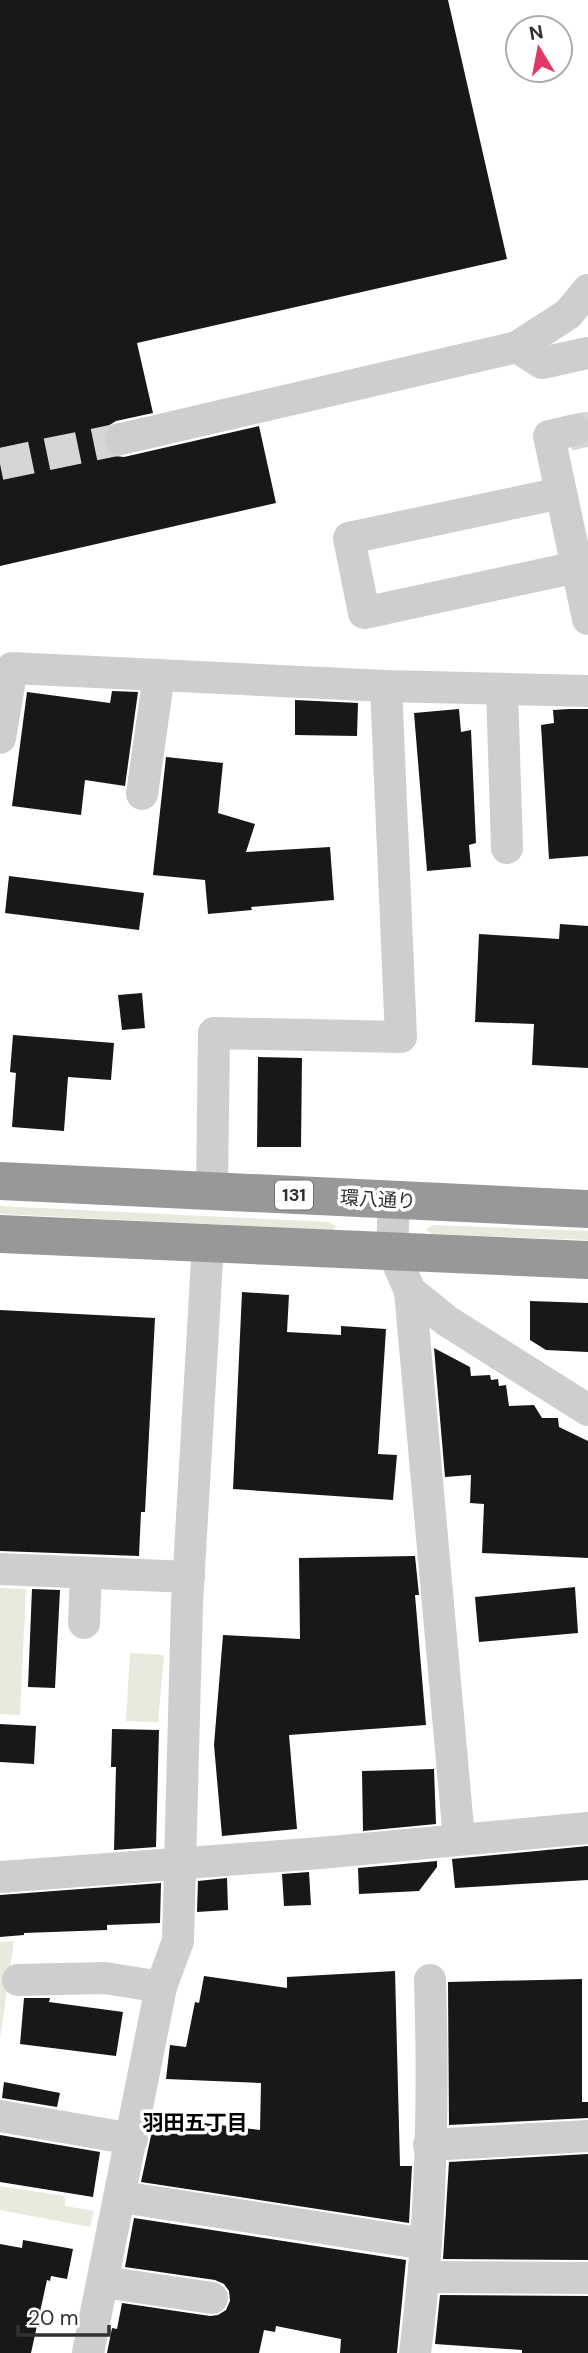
<svg xmlns="http://www.w3.org/2000/svg" width="588" height="2353" font-family="'DM Sans','Noto Sans JP',sans-serif">
  <style>
    .green { fill: #e7eadd }
    .building { fill: #181818 }
    .lines { fill: none; stroke-linecap: round; stroke-linejoin: round }
    .minor-tunnel { stroke: #d6d6d6; stroke-width: 32; stroke-dasharray: 32 16; stroke-linecap: butt }
    .minor { stroke: #cecece; stroke-width: 32 }
    .highway { stroke: #989898; stroke-width: 38 }
    .labels { text-anchor: middle; stroke-width: 7; stroke-linejoin: round; paint-order: stroke }
    .shield { fill: #fff; stroke: #6f6f6f; stroke-width: 2 }
    .shield-label { font-size: 18px; font-weight: bold; fill: #313131 }
    .street-label { font-size: 19px; fill: #313131; stroke: #fff }
    .neighbourhood-label { font-size: 21px; font-weight: bold; fill: #000; stroke: #fff }
  </style>
  <rect width="100%" height="100%" fill="#fff"/>
  <!-- green -->
  <g class="green">
    <polygon points="0,1206 328,1222 337,1226 332,1230 0,1214"/>
    <polygon points="432,1225 588,1231 588,1240 433,1234 426,1230"/>
    <polygon points="0,1588 26,1589 20,1715 0,1714"/>
    <polygon points="130,1653 164,1655 158,1722 126,1721"/>
    <polygon points="14,1941 0,2039 0,1942"/>
    <polygon points="0,2186 65,2196 65,2206 94,2211 90,2227 0,2210"/>
  </g>
  <!-- building -->
  <g class="building">
    <polygon points="0,0 448,0 507,259 137,343 153,413 116,421 108,426 104,433 103,442 107,451 115,456 124,457 259,426 276,503 0,566"/>
    <polygon points="112,691 138,692 125,786 85,780 81,815 12,806 27,692 110,703"/>
    <polygon points="295,700 358,703 357,736 295,735"/>
    <polygon points="459,709 461,732 471,730 476,843 469,845 471,867 427,871 414,713"/>
    <polygon points="569,709 588,709 588,856 549,859 541,725 554,723 553,710"/>
    <polygon points="166,757 223,763 218,813 255,824 246,852 330,847 334,900 251,907 252,910 208,914 205,880 153,875"/>
    <polygon points="9,876 144,893 139,930 5,913"/>
    <polygon points="560,924 588,926 588,1068 532,1065 534,1024 475,1022 479,934 559,939"/>
    <polygon points="142,993 145,1028 122,1030 118,995"/>
    <polygon points="13,1035 114,1043 111,1080 68,1077 64,1131 12,1127 16,1073 10,1072"/>
    <polygon points="258,1057 302,1058 301,1147 257,1147"/>
    <polygon points="242,1292 289,1295 287,1332 341,1335 341,1326 386,1329 378,1454 397,1455 393,1500 233,1489"/>
    <polygon points="530,1301 588,1303 588,1352 546,1350 530,1340"/>
    <polygon points="0,1310 155,1318 145,1512 141,1512 139,1556 0,1551"/>
    <polygon points="434,1348 470,1367 471,1376 490,1375 491,1380 498,1379 499,1386 506,1385 509,1406 534,1405 542,1418 558,1418 559,1427 588,1441 588,1558 482,1553 484,1504 470,1503 471,1475 445,1477"/>
    <polygon points="415,1556 419,1595 415,1595 426,1725 289,1735 297,1829 222,1836 214,1745 223,1635 300,1639 299,1558"/>
    <polygon points="575,1587 578,1633 479,1642 475,1597"/>
    <polygon points="32,1589 60,1590 55,1688 28,1687"/>
    <polygon points="0,1724 36,1726 34,1764 0,1762"/>
    <polygon points="112,1729 159,1730 156,1847 114,1850 116,1767 111,1767"/>
    <polygon points="434,1769 436,1824 363,1831 362,1771"/>
    <polygon points="588,1846 588,1880 455,1888 452,1859"/>
    <polygon points="437,1861 437,1867 419,1891 359,1894 358,1868"/>
    <polygon points="309,1872 311,1905 284,1906 282,1874"/>
    <polygon points="227,1878 228,1910 197,1912 198,1881"/>
    <polygon points="161,1883 160,1923 107,1925 107,1930 24,1933 24,1935 0,1937 0,1895"/>
    <polygon points="395,1971 400,2166 412,2166 409,2223 141,2182 155,2117 260,2130 261,2083 166,2079 170,2045 186,2047 195,2002 199,2003 204,1976 287,1988 287,1977"/>
    <polygon points="582,1979 582,2102 588,2102 588,2118 449,2125 448,1982"/>
    <polygon points="24,1998 50,1998 49,2002 123,2012 116,2056 20,2044"/>
    <polygon points="4,2082 60,2093 57,2107 2,2098"/>
    <polygon points="0,2135 100,2152 93,2197 0,2182"/>
    <polygon points="588,2154 588,2260 443,2259 449,2162"/>
    <polygon points="134,2218 406,2260 397,2353 340,2353 341,2339 276,2326 275,2332 264,2330 259,2353 107,2353 112,2328 117,2329 122,2303 210,2316 218,2315 226,2310 230,2301 229,2291 224,2284 215,2280 125,2267"/>
    <polygon points="23,2240 73,2249 67,2279 51,2276 50,2281 47,2280 31,2353 0,2353 0,2244 22,2248"/>
    <polygon points="440,2295 588,2296 588,2353 522,2353 522,2350 435,2344"/>
  </g>
  <g class="lines">
    <!-- minor-tunnel -->
    <g class="minor-tunnel">
      <polyline points="575,430 584,428 588,447"/>
      <polyline points="0,464 121,439"/>
    </g>
    <!-- minor -->
    <g class="minor">
      <polyline points="517,347 542,363 588,353"/>
      <polyline points="575,430 549,436 588,619"/>
      <polyline points="121,439 517,347 568,314 588,290"/>
      <polyline points="561,493 349,538 364,613 577,567"/>
      <polyline points="502,689 507,848"/>
      <polyline points="0,738 12,668 386,686 588,691"/>
      <polyline points="142,794 159,675"/>
      <polyline points="212,1190 214,1033 401,1037 386,686"/>
      <polyline points="394,1200 392,1250 410,1291 447,1321 588,1410"/>
      <polyline points="410,1291 459,1839"/>
      <polyline points="0,1569 189,1577"/>
      <polyline points="84,1623 86,1573"/>
      <polyline points="0,1877 320,1853 588,1828"/>
      <polyline points="18,1980 105,1978 161,1987"/>
      <polyline points="0,2116 132,2139"/>
      <polyline points="429,2145 588,2136"/>
      <polyline points="121,2197 426,2244"/>
      <polyline points="425,2277 588,2278"/>
      <polyline points="103,2282 212,2298"/>
      <polyline points="88,2353 161,1987 178,1941 187,1603 208,1244"/>
      <path d="M415,2353C431,2230 434,2104 430,1980"/>
    </g>
    <!-- highway -->
    <g class="highway">
      <polyline points="0,1181 588,1209"/>
      <polyline points="0,1234 588,1260"/>
    </g>
  </g>
  <g class="labels">
    <!-- shield labels -->
    <rect class="shield" x="275" y="1180.5" width="38" height="29" rx="5"/>
    <g class="shield-label">
      <text x="294" y="1201">131</text>
    </g>
    <!-- street labels -->
    <g class="street-label">
      <text transform="translate(378 1199) rotate(3)" y="7">環八通り</text>
    </g>
    <!-- neighbourhood labels -->
    <g class="neighbourhood-label">
      <text x="195" y="2130">羽田五丁目</text>
    </g>
  </g>
  <!-- north arrow -->
  <g transform="translate(539 49) rotate(350)"><circle r="33" fill="#ffffff" stroke="#adadad" stroke-width="2"/>
  <path d="M0-5L12 26L0 18L-12 26Z" fill="#e23866"/>
  <text y="-10" font-size="19" font-weight="bold" text-anchor="middle" fill="#313131">N</text>
  </g>
  <!-- scale -->
  <path d="M18 2325v10h91v-10" fill="none" stroke="#313131" stroke-width="3.5"/>
  <text x="28" y="2325" font-size="21" fill="#313131" stroke="#ffffff" stroke-width="5" paint-order="stroke">20 m</text>
</svg>
